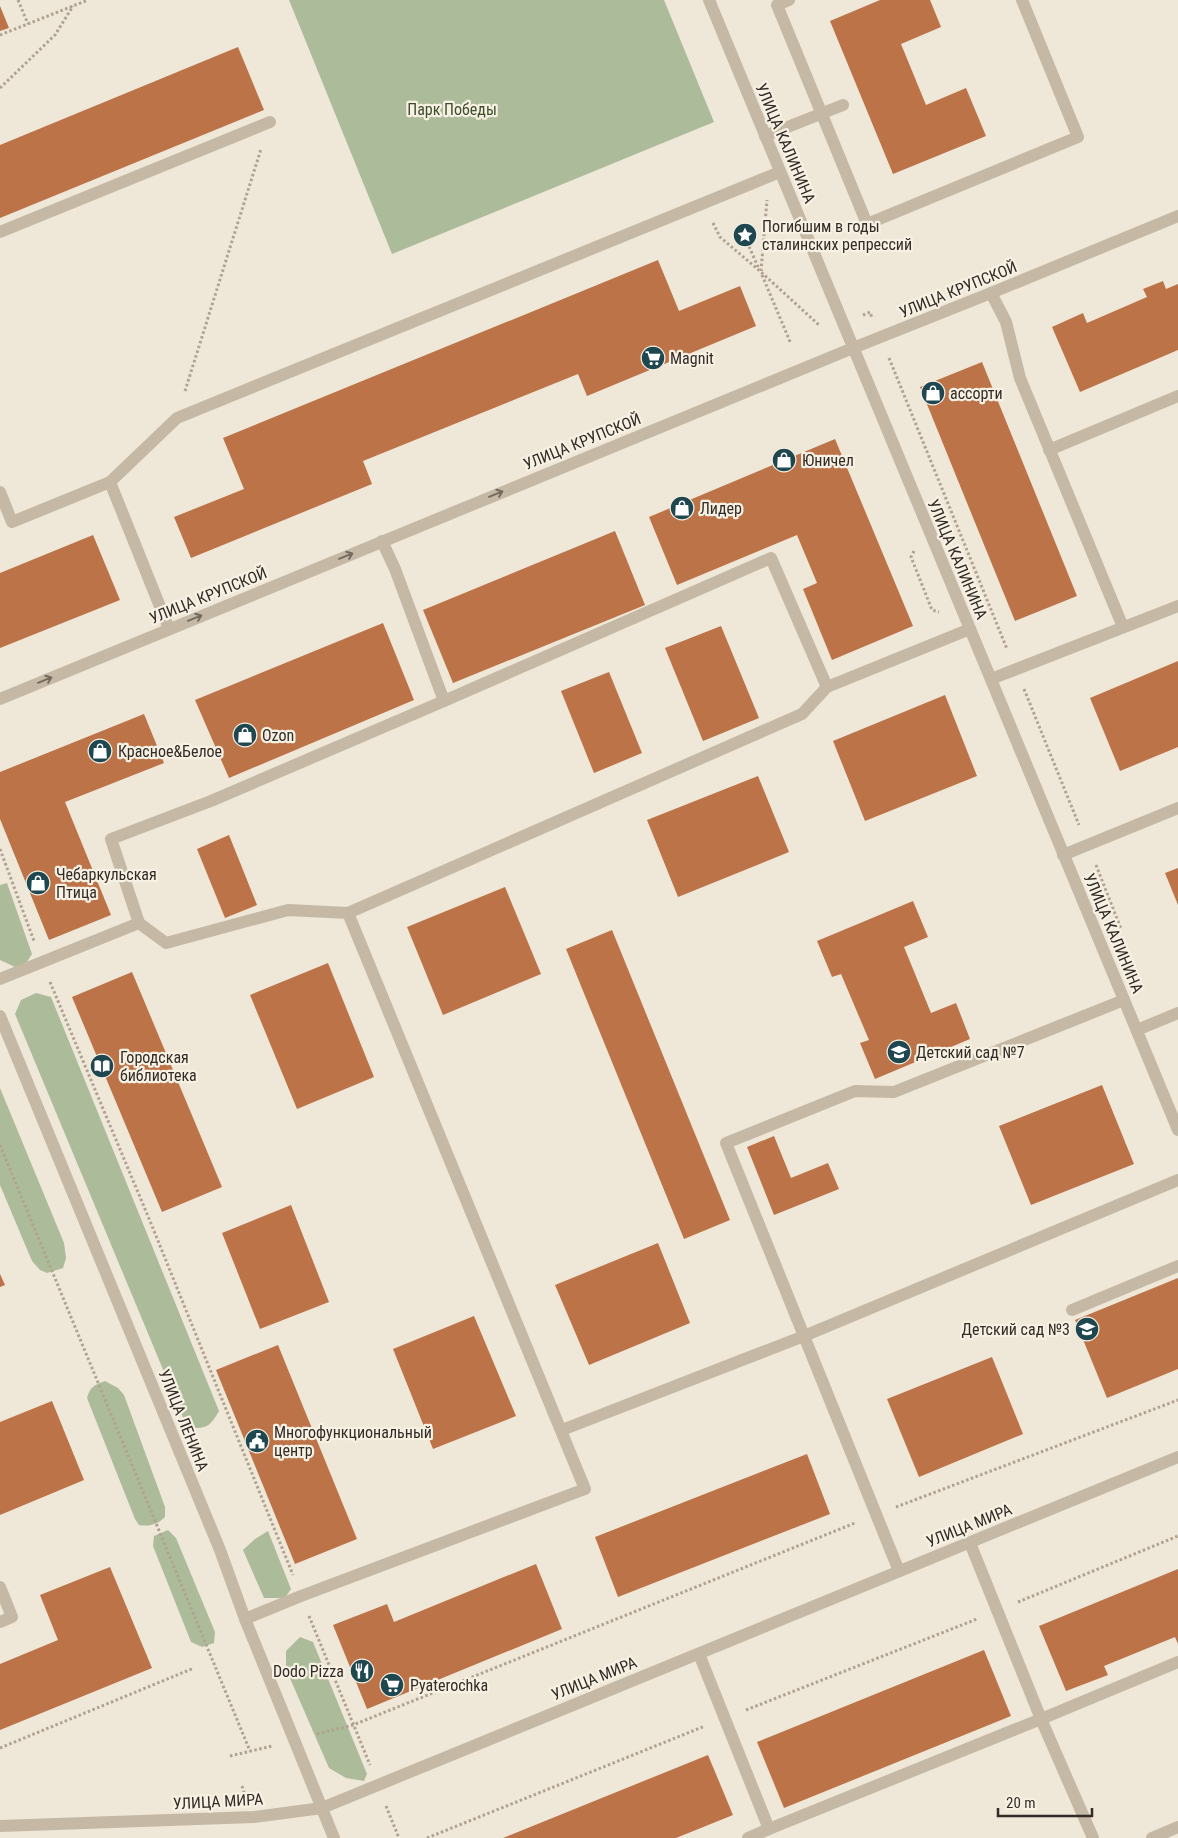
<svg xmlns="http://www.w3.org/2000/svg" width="1178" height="1838" font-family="'Roboto Condensed',sans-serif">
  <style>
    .green { fill: #acbc9a }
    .building { fill: #bd7348 }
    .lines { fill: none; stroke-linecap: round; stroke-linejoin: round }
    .path { stroke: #b1a290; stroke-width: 3; stroke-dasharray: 2.5 2.5; stroke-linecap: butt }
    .service { stroke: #c5b8a5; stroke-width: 12 }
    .minor { stroke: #c5b8a5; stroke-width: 12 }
    .tertiary { stroke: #c5b8a5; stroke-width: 12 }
    .oneway { stroke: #746a5f }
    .labels { text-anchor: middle; stroke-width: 4.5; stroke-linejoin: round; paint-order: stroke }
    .park-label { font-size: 16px; fill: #3d4e2c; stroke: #f7f1e4 }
    .street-label { font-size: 16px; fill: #322b26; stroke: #f7f1e4 }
    .poi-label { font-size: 16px; fill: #322b26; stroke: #f7f1e4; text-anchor: start }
  </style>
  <rect width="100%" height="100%" fill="#efe7d8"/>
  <!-- green -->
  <g class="green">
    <polygon points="289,0 664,0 714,122 392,254"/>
    <polygon points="7,883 32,954 25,965 15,967 0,960 0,885"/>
    <path d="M36,993L51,997L219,1411C210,1427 205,1430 187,1427L15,1014L21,1000Z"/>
    <polygon points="0,1088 64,1243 66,1258 63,1268 47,1273 40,1270 32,1261 0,1185"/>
    <path d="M105,1381L118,1388L124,1395L165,1507V1517C158,1524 149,1527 139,1525L135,1519L87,1398C90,1387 94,1385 105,1381Z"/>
    <polygon points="168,1530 176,1538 215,1632 214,1643 202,1647 191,1642 153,1546 154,1536"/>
    <polygon points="268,1531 291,1589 285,1598 264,1598 243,1550 255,1539"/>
    <polygon points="300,1637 313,1642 367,1774 364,1781 346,1778 329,1768 286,1669 286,1651"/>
  </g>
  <!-- building -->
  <g class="building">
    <polygon points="880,0 930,0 941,27 901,44 926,105 966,88 986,136 893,174 830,21"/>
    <polygon points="0,6 9,28 0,31"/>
    <polygon points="238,47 264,110 0,218 0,145"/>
    <polygon points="658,260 679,311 740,286 756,326 587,396 578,374 363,461 372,484 191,558 174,517 244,489 223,438"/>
    <polygon points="1163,281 1166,289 1178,284 1178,350 1080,392 1052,327 1083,313 1087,323 1147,297 1143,289"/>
    <polygon points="982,362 1077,596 1015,621 920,387"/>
    <polygon points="835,439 913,626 832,660 803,589 817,583 797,535 677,585 649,517"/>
    <polygon points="615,531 645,605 453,683 423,610"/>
    <polygon points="93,535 120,600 0,648 0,573"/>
    <polygon points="383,623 414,700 229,778 195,700"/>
    <polygon points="721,626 759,718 703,741 665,648"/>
    <polygon points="1178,661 1178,747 1120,771 1090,698"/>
    <polygon points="609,672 642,753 594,773 561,691"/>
    <polygon points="945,695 977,776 865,821 833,741"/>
    <polygon points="144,714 164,763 65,802 111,915 49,940 0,819 0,772"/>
    <polygon points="758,776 789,852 678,897 647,820"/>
    <polygon points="229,835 257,905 225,918 197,849"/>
    <polygon points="1178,868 1178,905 1165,873"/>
    <polygon points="505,887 541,974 443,1015 407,927"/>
    <polygon points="913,901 928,937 904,947 931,1013 956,1003 970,1039 875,1079 860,1043 869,1040 841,974 832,977 817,941"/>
    <polygon points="612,930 730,1220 684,1239 566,949"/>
    <polygon points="328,963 374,1077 297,1109 250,995"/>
    <polygon points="132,972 222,1187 162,1212 72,997"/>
    <polygon points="1102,1085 1134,1164 1031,1205 999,1126"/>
    <polygon points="774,1136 791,1178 828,1163 839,1189 774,1215 747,1147"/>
    <polygon points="291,1205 329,1302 260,1329 222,1233"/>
    <polygon points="658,1243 690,1323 589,1365 555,1285"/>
    <polygon points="0,1274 5,1285 0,1287"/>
    <polygon points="1178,1278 1178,1369 1107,1398 1075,1320"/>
    <polygon points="474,1316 516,1416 433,1449 393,1349"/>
    <polygon points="278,1345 357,1539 295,1564 216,1370"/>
    <polygon points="992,1357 1023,1434 919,1477 887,1399"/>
    <polygon points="52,1401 84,1480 0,1515 0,1422"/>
    <polygon points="807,1454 830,1514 618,1597 595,1537"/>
    <polygon points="536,1564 562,1629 367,1709 333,1625 387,1604 394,1622"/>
    <polygon points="110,1567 152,1668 0,1730 0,1664 58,1640 40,1595"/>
    <polygon points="1178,1569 1178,1644 1175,1637 1104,1666 1108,1675 1066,1691 1039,1626"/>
    <polygon points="984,1650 1011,1716 784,1808 757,1742"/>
    <polygon points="708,1755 733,1815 676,1838 503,1838"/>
  </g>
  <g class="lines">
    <!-- path -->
    <g class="path">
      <polyline points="18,0 28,24"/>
      <polyline points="0,35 88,0"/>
      <polyline points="0,88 55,35 73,6"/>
      <polyline points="713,223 720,237 761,272 819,325"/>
      <polyline points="747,242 759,269"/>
      <polyline points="761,271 767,200"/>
      <polyline points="762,275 791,344"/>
      <polyline points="863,315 870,312 872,318"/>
      <polyline points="889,358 1007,649"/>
      <polyline points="185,391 261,149"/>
      <polyline points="914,551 911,557 932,610 939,612"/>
      <polyline points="1024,689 1079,825"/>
      <polyline points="0,849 34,941"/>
      <polyline points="1096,865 1121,929"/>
      <polyline points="50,982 150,1221 293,1575"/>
      <polyline points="0,1145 250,1751"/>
      <polyline points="896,1507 1178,1400"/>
      <polyline points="1018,1602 1178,1536"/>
      <polyline points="309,1616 370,1765"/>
      <polyline points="746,1710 977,1619"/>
      <polyline points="317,1734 353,1725 855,1523"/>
      <polyline points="0,1748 194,1668"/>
      <polyline points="230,1756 272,1746"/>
      <polyline points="242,1786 245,1795"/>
      <polyline points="386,1806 399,1838"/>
      <polyline points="427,1838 705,1726"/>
    </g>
    <!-- service -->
    <g class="service">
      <polyline points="789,0 777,5 867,224 1078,137 1022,0"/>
      <polyline points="765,136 843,105"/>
      <polyline points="0,232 270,122"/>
      <polyline points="991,293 1006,322 1020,378 1123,627"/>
      <polyline points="1049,450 1178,396"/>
      <polyline points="110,482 177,418 780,172"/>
      <polyline points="0,492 12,522 110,482 169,629"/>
      <polyline points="991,679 1178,606"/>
      <polyline points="444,701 771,558 827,687"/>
      <polyline points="1063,855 1178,808"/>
      <polyline points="348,913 802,714 827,687 970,629"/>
      <polyline points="0,979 139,923"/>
      <polyline points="1137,1030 1178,1013"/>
      <polyline points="1072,1310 1178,1266"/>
      <polyline points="562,1430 804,1336 1178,1180"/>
      <polyline points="899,1571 726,1143 855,1091 894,1092 1124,1000"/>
      <polyline points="0,1587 12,1617 0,1622"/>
      <polyline points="245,1619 301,1596 585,1489 348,913 288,910 166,943 139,923 111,839 211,801 444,701 395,569 382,541"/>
      <polyline points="699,1654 769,1829 748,1838"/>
      <polyline points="769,1829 1041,1719 970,1543"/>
      <polyline points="1093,1838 1041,1719 1178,1662"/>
    </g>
    <!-- minor -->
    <g class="minor">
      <polyline points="709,0 1178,1130"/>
      <polyline points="0,699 853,348 991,293 1178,216"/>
      <polyline points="0,1826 254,1817 322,1808 1178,1457"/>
      <polyline points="1152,1838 1178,1827"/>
    </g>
    <!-- tertiary -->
    <polyline class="tertiary" points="0,1016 220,1550 245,1619 334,1838"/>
  </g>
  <!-- one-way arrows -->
  <defs><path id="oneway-shaft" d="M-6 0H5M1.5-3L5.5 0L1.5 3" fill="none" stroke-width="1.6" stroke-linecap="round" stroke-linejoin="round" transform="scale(1.25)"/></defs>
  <g class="oneway">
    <use href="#oneway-shaft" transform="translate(496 494) rotate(-22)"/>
    <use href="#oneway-shaft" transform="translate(346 556) rotate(-22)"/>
    <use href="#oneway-shaft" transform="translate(195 618) rotate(-22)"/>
    <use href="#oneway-shaft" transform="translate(45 680) rotate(-22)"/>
  </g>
  <!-- icons -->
  <defs>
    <g id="sight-disc" transform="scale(1.25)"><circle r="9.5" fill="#1f4750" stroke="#f7f1e4"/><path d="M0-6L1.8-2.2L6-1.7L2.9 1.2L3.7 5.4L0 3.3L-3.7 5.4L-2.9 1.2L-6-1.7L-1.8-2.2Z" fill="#fff"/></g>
    <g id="supermarket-disc" transform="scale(1.25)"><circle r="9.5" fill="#1f4750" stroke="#f7f1e4"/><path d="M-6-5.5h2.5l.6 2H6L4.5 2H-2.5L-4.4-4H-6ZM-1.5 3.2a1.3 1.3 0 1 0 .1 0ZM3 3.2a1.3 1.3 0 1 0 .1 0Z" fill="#fff"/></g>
    <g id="shop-disc" transform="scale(1.25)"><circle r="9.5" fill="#1f4750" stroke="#f7f1e4"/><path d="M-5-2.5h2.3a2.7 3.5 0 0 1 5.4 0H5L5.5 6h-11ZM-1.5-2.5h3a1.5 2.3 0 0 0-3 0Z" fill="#fff"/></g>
    <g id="school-disc" transform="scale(1.25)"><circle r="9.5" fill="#1f4750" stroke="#f7f1e4"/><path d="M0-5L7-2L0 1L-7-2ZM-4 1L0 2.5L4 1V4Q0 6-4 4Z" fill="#fff"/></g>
    <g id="library-disc" transform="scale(1.25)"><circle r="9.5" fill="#1f4750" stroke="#f7f1e4"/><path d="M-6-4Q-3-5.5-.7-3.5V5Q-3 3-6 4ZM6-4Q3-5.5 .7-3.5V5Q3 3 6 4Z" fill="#fff"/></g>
    <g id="civic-disc" transform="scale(1.25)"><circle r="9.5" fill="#1f4750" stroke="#f7f1e4"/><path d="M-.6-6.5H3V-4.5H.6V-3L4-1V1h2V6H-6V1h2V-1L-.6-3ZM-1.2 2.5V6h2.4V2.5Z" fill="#fff"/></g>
    <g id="restaurant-disc" transform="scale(1.25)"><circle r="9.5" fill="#1f4750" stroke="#f7f1e4"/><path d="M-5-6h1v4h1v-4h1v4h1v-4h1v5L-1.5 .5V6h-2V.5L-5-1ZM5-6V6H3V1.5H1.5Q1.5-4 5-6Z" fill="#fff"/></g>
  </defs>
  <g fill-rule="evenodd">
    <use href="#sight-disc" x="745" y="235"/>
    <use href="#supermarket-disc" x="653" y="358"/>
    <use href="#shop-disc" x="933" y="393"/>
    <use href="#shop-disc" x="784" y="460"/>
    <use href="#shop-disc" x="682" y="508"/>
    <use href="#shop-disc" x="245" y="735"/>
    <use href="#shop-disc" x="100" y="751"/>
    <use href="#shop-disc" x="38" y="883"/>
    <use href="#school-disc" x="899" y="1052"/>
    <use href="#library-disc" x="102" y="1066"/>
    <use href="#school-disc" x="1087" y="1329"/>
    <use href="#civic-disc" x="257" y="1441"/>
    <use href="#restaurant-disc" x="362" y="1671"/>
    <use href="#supermarket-disc" x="392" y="1685"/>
  </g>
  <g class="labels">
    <!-- park labels -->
    <g class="park-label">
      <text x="452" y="115">Парк Победы</text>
    </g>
    <!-- street labels -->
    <g class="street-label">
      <text transform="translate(786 143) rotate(67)" y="6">УЛИЦА КАЛИНИНА</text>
      <text transform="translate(958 289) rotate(-22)" y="6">УЛИЦА КРУПСКОЙ</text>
      <text transform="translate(582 441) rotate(-22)" y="6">УЛИЦА КРУПСКОЙ</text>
      <text transform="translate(958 559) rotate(67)" y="6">УЛИЦА КАЛИНИНА</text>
      <text transform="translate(208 595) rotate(-22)" y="6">УЛИЦА КРУПСКОЙ</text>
      <text transform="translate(1114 933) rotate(67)" y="6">УЛИЦА КАЛИНИНА</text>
      <text transform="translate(184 1420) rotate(68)" y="6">УЛИЦА ЛЕНИНА</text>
      <text transform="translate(969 1525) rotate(-22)" y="6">УЛИЦА МИРА</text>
      <text transform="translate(594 1678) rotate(-22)" y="6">УЛИЦА МИРА</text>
      <text transform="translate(218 1801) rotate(-3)" y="6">УЛИЦА МИРА</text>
    </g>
    <!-- poi labels -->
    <g class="poi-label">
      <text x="762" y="232">Погибшим в годы<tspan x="762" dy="18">сталинских репрессий</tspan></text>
      <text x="670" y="364">Magnit</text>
      <text x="950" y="399">ассорти</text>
      <text x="802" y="466">Юничел</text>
      <text x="700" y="514">Лидер</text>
      <text x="262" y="741">Ozon</text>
      <text x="118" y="757">Красное&amp;Белое</text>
      <text x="56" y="880">Чебаркульская<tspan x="56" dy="18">Птица</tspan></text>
      <text x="916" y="1058">Детский сад №7</text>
      <text x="120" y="1063">Городская<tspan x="120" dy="18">библиотека</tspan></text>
      <text x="1070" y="1335" text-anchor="end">Детский сад №3</text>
      <text x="274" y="1438">Многофункциональный<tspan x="274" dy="18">центр</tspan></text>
      <text x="344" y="1677" text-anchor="end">Dodo Pizza</text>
      <text x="410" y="1691">Pyaterochka</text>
    </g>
  </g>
  <!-- scale -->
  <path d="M998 1808v8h94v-8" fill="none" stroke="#322b26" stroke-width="2.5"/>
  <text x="1006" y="1808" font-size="15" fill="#322b26" stroke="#f7f1e4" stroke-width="4" paint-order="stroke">20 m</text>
</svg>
